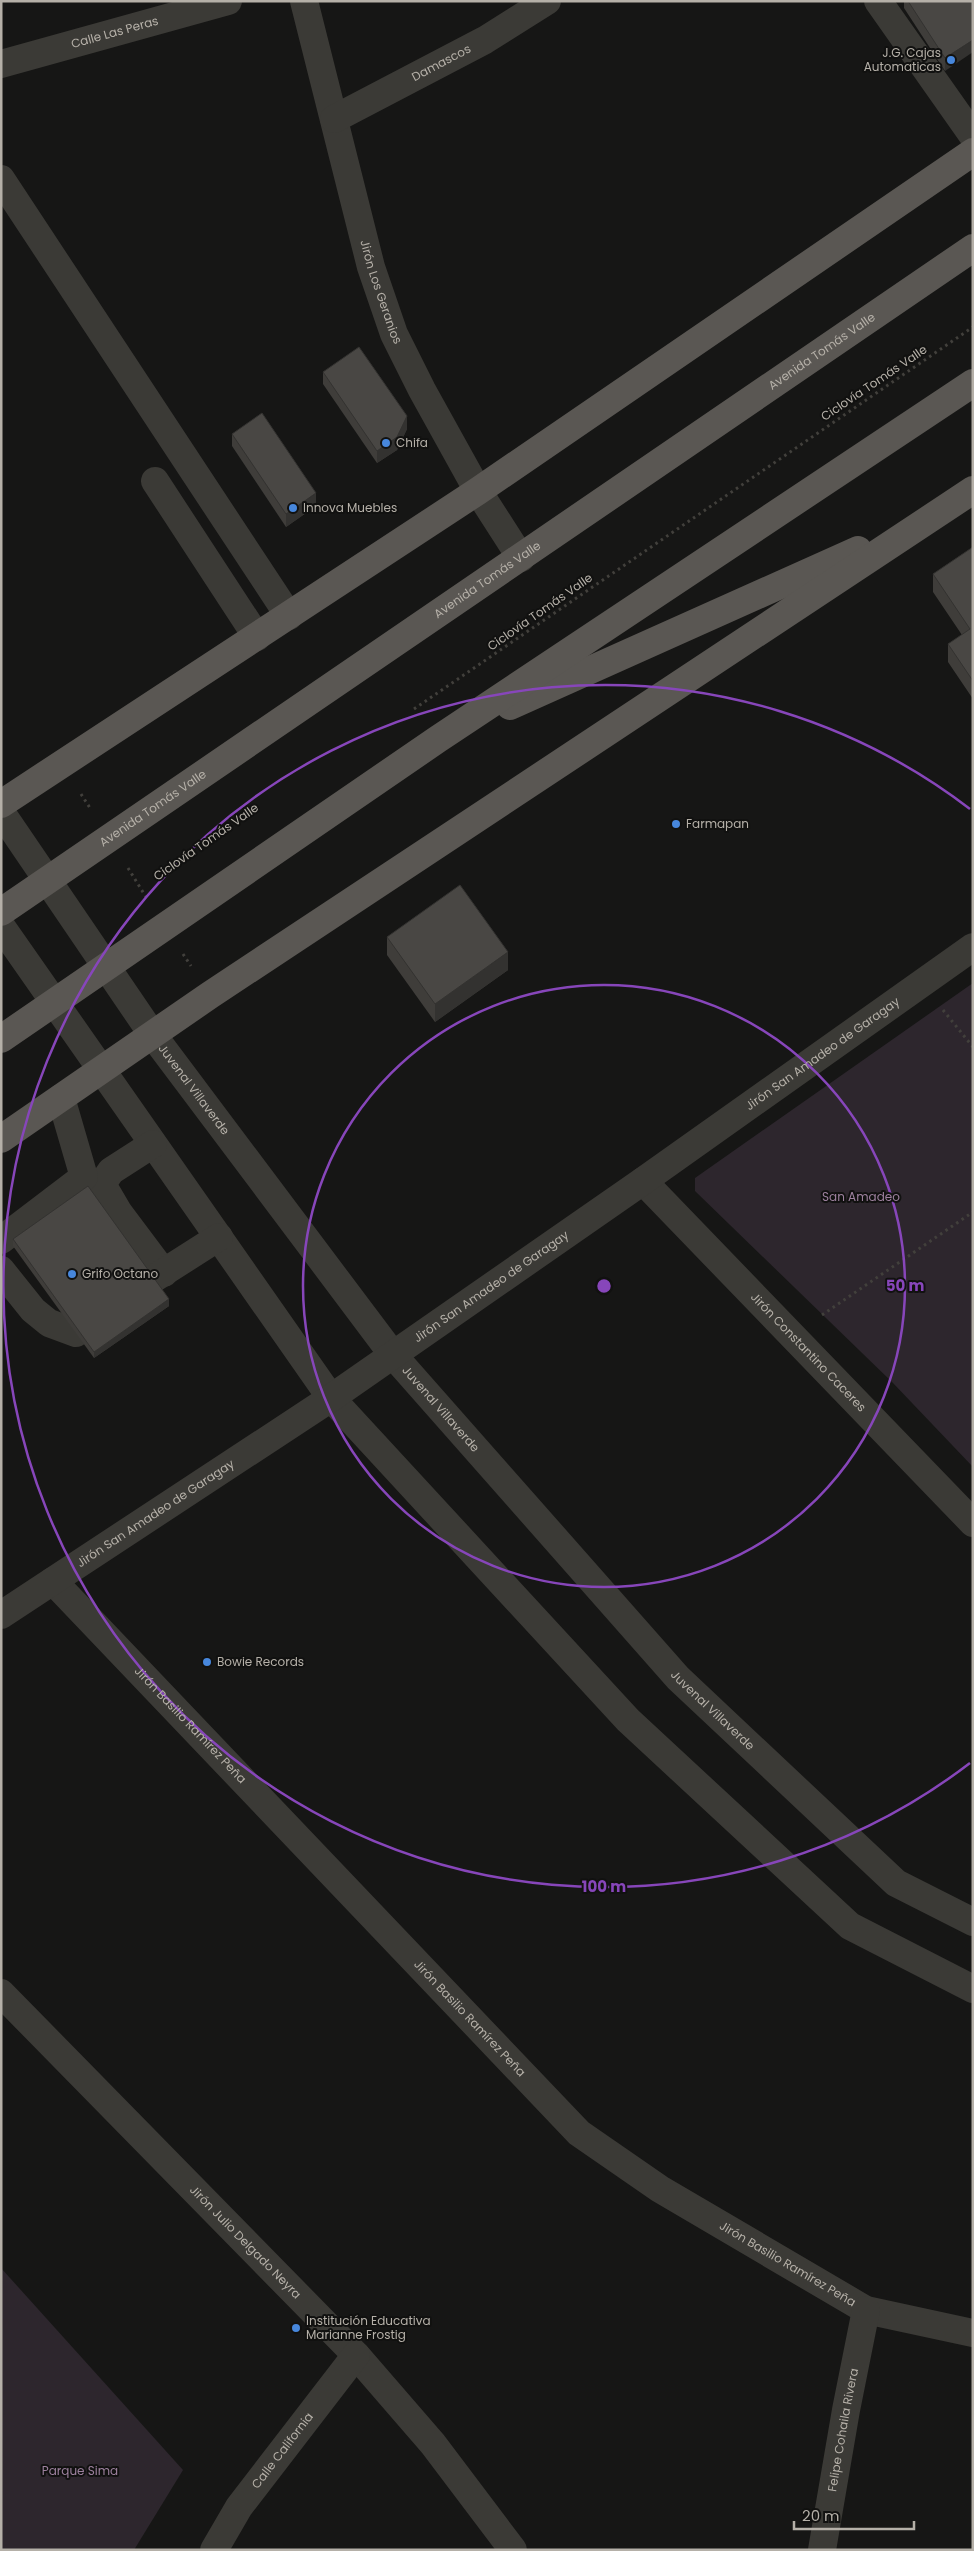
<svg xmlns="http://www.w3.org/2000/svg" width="974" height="2551" font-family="Poppins,sans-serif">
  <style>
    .green { fill: #2d262d }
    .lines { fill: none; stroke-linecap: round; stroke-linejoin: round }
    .path { stroke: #42403c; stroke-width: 3; stroke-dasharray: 2.5 4; stroke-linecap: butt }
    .minor { stroke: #3b3a36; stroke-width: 28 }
    .major { stroke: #5a5753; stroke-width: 28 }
    .wall { fill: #3f3d3a }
    .shaded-wall { fill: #333230 }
    .building { fill: #494744; stroke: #333230 }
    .ring { fill: none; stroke: #8746ba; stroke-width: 2.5 }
    .poi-dot { fill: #4787dc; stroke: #111110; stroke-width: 2 }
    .labels { text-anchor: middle; stroke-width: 4; stroke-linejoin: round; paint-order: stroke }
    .street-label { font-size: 12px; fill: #b5b0a8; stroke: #111110 }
    .poi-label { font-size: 12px; fill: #b5b0a8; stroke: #111110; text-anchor: start }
    .park-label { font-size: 12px; fill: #9d819e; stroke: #111110 }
    .centre { fill: #8746ba; stroke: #111110; stroke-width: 2.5 }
    .ring-label { font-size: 15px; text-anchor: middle; font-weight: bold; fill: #8746ba; stroke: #111110; stroke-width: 4; stroke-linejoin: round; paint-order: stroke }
  </style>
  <rect width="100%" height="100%" fill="#161615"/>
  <!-- green -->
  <g class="green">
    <polygon points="973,983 973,1467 893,1383 695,1191 695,1178"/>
    <polygon points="1,2268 183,2470 134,2550 1,2550"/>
  </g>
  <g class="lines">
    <!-- path -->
    <g class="path">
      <polyline points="414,709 973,327"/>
      <polyline points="81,794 90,808"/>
      <polyline points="128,868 146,897"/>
      <polyline points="183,954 191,966"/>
      <polyline points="943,1010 973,1047"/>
      <polyline points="822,1315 973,1212"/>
    </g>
    <!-- minor -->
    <g class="minor">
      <path id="s1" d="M304,1L371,267L394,334L422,390L478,491L521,558"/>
      <polyline points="878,1 973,136"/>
      <path id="s2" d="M1,64L228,1"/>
      <path id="s3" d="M334,119L485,40L547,1"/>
      <polyline points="1,179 289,616"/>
      <polyline points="155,481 257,637"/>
      <path id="s4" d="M1,812L152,1034L393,1355L678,1678L896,1883L973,1922"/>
      <polyline points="1,926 331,1398 628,1720 850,1926 973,1989"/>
      <polyline points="153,1144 111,1171 102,1184 119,1213 164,1273"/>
      <path id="s5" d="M643,1181L973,1523"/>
      <polyline points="1,1240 84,1177 61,1098"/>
      <polyline points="1,1270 33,1310 49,1323 76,1333"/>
      <polyline points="150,1281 219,1237"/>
      <path id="s6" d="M53,1581L579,2133L660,2189L866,2310L973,2333"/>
      <path id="s7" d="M1,1615L331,1398L643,1181L973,947"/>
      <path id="s8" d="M1,1993L356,2355L433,2444L513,2550"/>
      <path id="s9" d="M214,2550L239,2507L356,2355"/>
      <path id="s10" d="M822,2550L846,2410L866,2310"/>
    </g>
    <!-- major -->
    <g class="major">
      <polyline points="510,706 858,550"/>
      <polyline points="1,804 478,491 973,152"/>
      <path id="s11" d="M1,912L973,248"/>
      <polyline points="1,1039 438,739 973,383"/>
      <polyline points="1,1139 210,995 973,490"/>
    </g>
  </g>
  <!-- wall -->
  <g class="wall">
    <polygon points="904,1 973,1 945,71 904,8"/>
    <polygon points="323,372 407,429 397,450 377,463 323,384"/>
    <polygon points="232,434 316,506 286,527 232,446"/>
    <polygon points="973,547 973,699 948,662 948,644 962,635 933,592 933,574"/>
    <polygon points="387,937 508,970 435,1022 387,955"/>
    <polygon points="13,1239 169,1306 94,1358 13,1246"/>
  </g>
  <!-- shaded-wall -->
  <g class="shaded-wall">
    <polygon points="973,40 973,52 945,71 945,58"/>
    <polygon points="407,416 407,429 397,450 377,463 377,451"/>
    <polygon points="316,493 316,506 286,527 286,514"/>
    <polygon points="508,952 508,970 435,1022 435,1004"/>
    <polygon points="169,1299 169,1306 94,1358 94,1352"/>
  </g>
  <!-- building -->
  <g class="building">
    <polygon points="908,1 973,1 973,40 945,58"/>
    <polygon points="359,347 407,416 397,437 377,451 323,372"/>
    <polygon points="262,413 316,493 286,514 232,434"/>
    <polygon points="973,547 973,681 948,644 970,629 933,574"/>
    <polygon points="460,885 508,952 435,1004 387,937"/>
    <polygon points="88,1186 169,1299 94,1352 13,1239"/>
  </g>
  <!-- distance rings -->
  <g class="ring">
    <circle cx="604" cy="1286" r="301"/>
    <path d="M970 1763A601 601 0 1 1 970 809"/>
  </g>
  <!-- markers -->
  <g class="poi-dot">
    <circle cx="951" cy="60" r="5"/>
    <circle cx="386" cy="443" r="5"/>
    <circle cx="293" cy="508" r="5"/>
    <circle cx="676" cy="824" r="5"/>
    <circle cx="72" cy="1274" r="5"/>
    <circle cx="207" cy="1662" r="5"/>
    <circle cx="296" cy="2328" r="5"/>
  </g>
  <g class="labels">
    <!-- street labels -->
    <g class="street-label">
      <text dy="4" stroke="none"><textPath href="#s2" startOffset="118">Calle Las Peras</textPath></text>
      <text dy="4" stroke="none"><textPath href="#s3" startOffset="121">Damascos</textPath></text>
      <text dy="4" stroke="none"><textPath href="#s1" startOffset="301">Jirón Los Geranios</textPath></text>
      <text dy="4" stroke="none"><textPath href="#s11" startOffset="994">Avenida Tomás Valle</textPath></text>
      <text transform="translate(874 383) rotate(-34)" y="4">Ciclovía Tomás Valle</text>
      <text dy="4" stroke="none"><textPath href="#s11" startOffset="589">Avenida Tomás Valle</textPath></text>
      <text transform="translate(540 612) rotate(-35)" y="4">Ciclovía Tomás Valle</text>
      <text dy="4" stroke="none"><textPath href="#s11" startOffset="184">Avenida Tomás Valle</textPath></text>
      <text transform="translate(206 842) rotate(-35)" y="4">Ciclovía Tomás Valle</text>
      <text dy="4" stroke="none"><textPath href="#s7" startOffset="995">Jirón San Amadeo de Garagay</textPath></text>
      <text dy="4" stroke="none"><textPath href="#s4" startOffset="338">Juvenal Villaverde</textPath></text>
      <text dy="4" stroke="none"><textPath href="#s7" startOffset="590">Jirón San Amadeo de Garagay</textPath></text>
      <text dy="4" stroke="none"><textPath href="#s5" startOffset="238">Jirón Constantino Caceres</textPath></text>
      <text dy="4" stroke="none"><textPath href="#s4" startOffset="742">Juvenal Villaverde</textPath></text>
      <text dy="4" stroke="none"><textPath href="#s7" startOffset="185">Jirón San Amadeo de Garagay</textPath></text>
      <text dy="4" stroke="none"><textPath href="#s4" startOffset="1148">Juvenal Villaverde</textPath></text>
      <text dy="4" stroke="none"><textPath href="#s6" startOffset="199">Jirón Basilio Ramírez Peña</textPath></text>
      <text dy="4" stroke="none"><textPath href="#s6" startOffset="604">Jirón Basilio Ramírez Peña</textPath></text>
      <text dy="4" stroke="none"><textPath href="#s8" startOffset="349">Jirón Julio Delgado Neyra</textPath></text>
      <text dy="4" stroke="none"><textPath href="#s6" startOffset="1009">Jirón Basilio Ramírez Peña</textPath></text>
      <text dy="4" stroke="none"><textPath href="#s10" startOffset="122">Felipe Cohaila Rivera</textPath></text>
      <text dy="4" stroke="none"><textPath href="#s9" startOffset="121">Calle California</textPath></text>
    </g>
    <!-- poi labels -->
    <g class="poi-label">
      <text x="941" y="57" text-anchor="end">J.G. Cajas<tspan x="941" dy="14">Automaticas</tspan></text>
      <text x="396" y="447">Chifa</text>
      <text x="303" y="512">Innova Muebles</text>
      <text x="686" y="828">Farmapan</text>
      <text x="82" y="1278">Grifo Octano</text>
      <text x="217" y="1666">Bowie Records</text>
      <text x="306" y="2325">Institución Educativa<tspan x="306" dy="14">Marianne Frostig</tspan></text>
    </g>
    <!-- park labels -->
    <g class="park-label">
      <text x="861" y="1201">San Amadeo</text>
      <text x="80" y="2475">Parque Sima</text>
    </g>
  </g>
  <circle cx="604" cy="1286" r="8" class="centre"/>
  <g class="ring-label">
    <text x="905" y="1291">50 m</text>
    <text x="604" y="1892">100 m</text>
  </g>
  <!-- border -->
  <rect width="974" height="2551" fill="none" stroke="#b5b0a8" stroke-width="5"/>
  <!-- scale -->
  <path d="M794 2521v8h120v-8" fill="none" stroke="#b5b0a8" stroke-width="2.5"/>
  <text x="802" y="2521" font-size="15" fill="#b5b0a8" stroke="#111110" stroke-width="4" paint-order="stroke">20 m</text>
</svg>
